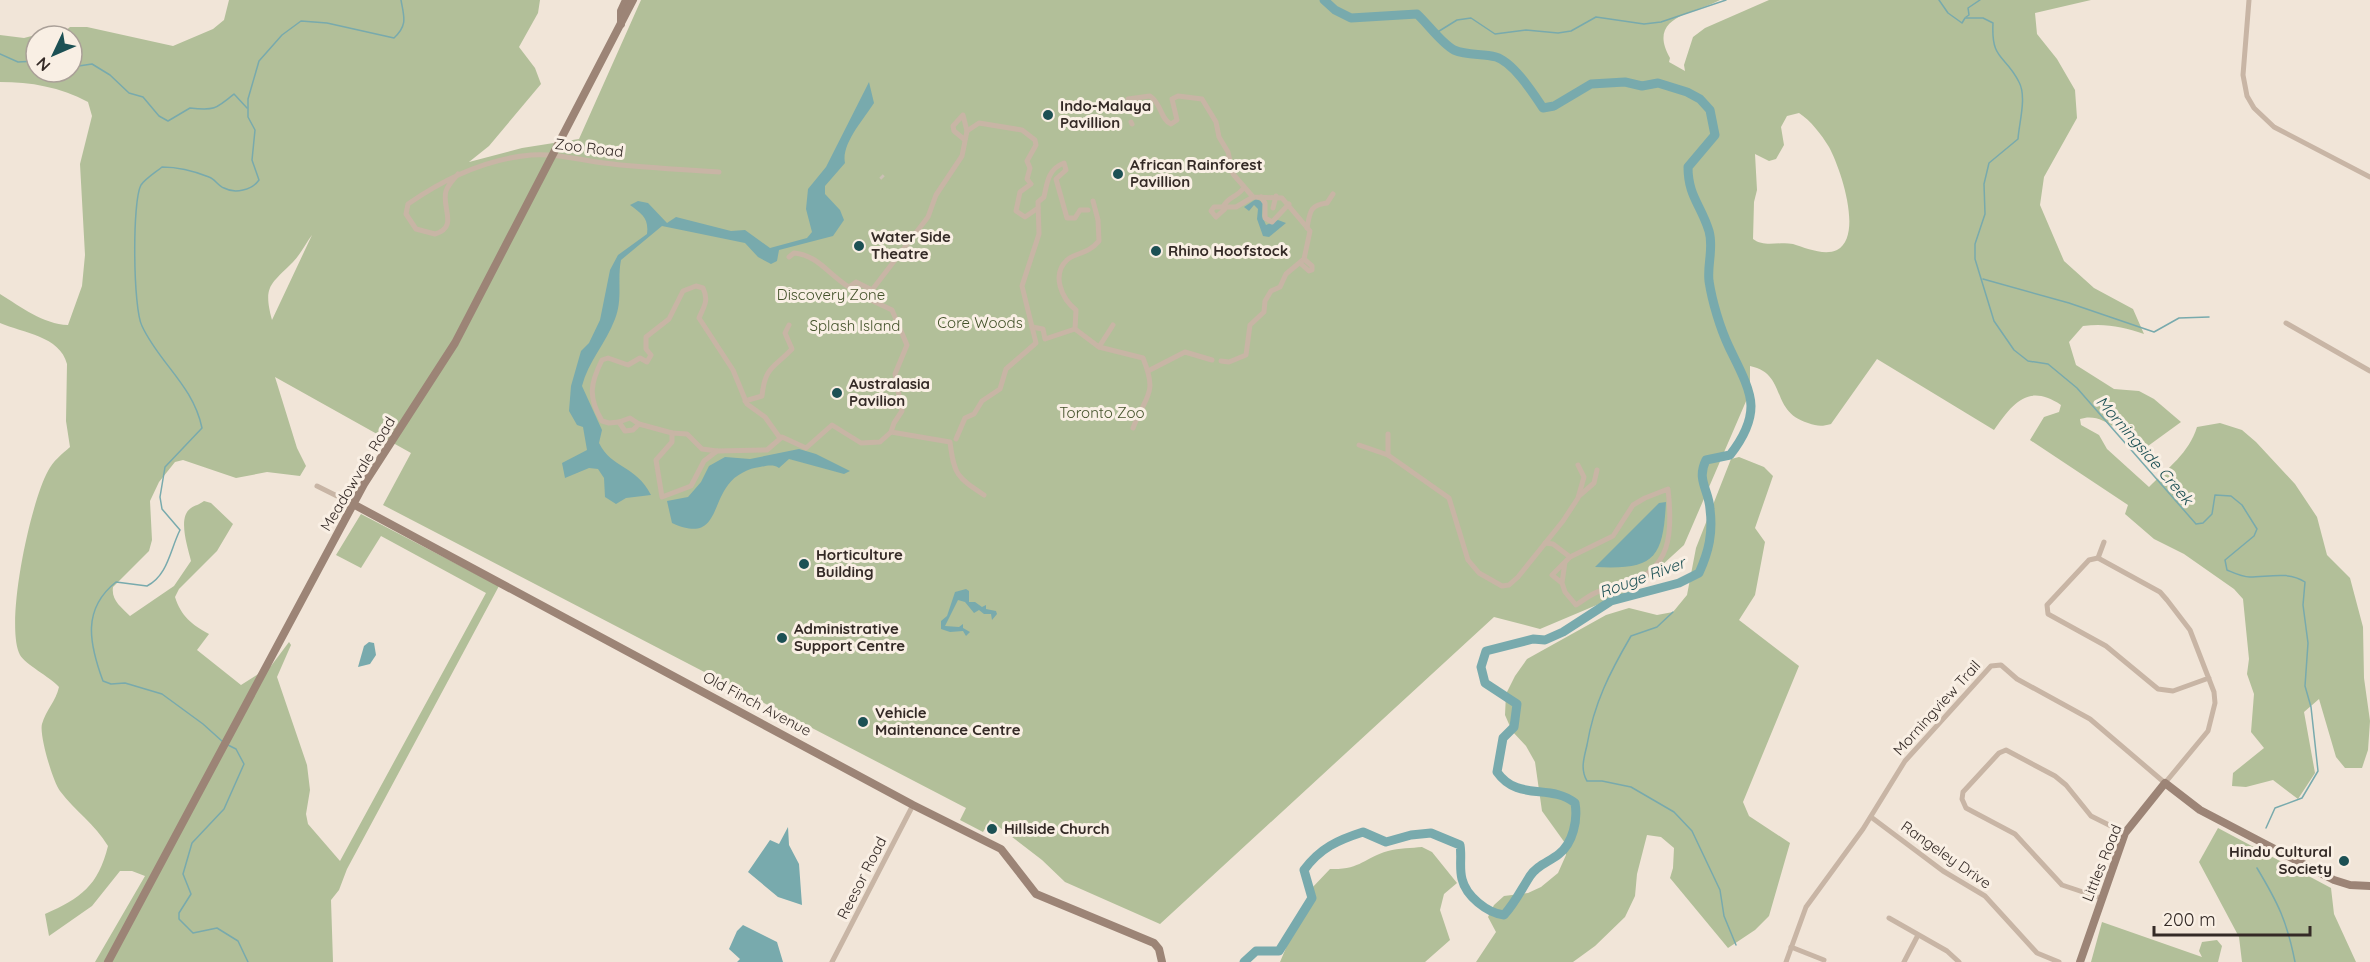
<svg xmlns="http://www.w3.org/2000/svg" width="2370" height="962" font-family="Quicksand,sans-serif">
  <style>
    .green { fill: #b2bf99; fill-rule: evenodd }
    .water { fill: #78aaad }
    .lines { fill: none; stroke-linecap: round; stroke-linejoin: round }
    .stream { stroke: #78aaad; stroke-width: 1.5 }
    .river { stroke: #78aaad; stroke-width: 9 }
    .street-tunnel { stroke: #cbc0b4; stroke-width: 5; stroke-dasharray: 5 2.5; stroke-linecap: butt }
    .street { stroke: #c8b5a5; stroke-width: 5 }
    .secondary { stroke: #9c8476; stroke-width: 8 }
    .poi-dot { fill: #1c5054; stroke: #f9efe4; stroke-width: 2 }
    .labels { text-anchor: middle; stroke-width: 6; stroke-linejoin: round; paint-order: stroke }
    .poi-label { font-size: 15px; font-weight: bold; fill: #342a26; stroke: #f9efe4; text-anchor: start }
    .street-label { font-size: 15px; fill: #342a26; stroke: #f9efe4 }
    .park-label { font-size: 15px; fill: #43522a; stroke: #f9efe4 }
    .water-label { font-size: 16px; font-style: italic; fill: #1c5054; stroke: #f9efe4 }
  </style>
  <rect width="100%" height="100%" fill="#f1e5d8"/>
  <!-- green -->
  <g class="green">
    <path d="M229,0H540L538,13L519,47L535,68L541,84L489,146L469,162L522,148L579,139L641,0H1720C1694,14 1646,16 1670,58L1669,62L1685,71L1684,65L1693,37L1705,28L1769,0H2091L2035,13L2037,34L2057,59L2075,90L2077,118L2044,177L2040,205L2064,261L2094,288L2133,309L2144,334C2123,327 2106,323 2083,326L2069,342L2076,365L2114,389L2139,391L2154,399L2181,422L2148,446L2138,448C2122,435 2103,411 2080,419L2081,425L2099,435L2107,449L2149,487C2168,468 2189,453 2197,427L2220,423L2242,430L2256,442L2295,484L2317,517L2327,555L2350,578L2363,627L2364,678L2370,721L2368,750L2362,768H2345L2336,757L2319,699L2304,712L2315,773L2298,799L2273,780L2246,787L2232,786L2233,773L2264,748L2251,732L2254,694L2247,674L2249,659L2243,599L2234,589L2184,554L2154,539L2125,514L2128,505L2030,440L2044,417L2059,412L2061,405C2028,383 2013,403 1994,430L1877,359L1831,424C1821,427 1817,426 1808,423C1769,411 1788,374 1750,366V392L1684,545L1637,588L1540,629L1494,617L1160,924L1065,882L1042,860L990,820L983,832L960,820L966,808L383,505L411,453L275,377L297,448L306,466L300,476L267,472L236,478L183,460L175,462L159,482L150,501L152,540L149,551L113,587C111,600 121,607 130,616L174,586L191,561C188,548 177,517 191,508C195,505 199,505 204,501L211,503L233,524L217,551L179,589L175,597C181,616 192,625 209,634L197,650L241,685L271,666L289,642L291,645L277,677L307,765L310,790L306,814L308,824L340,861L486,593L381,536L361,568L336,555L361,514L499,586L347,869L339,890L331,900L333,962H95L145,876L132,871H120L92,906L49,936L45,914C81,898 98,886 108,846C95,824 75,811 60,791C53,782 39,735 42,724C46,710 56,701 59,687C50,677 25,664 20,655C4,624 31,501 48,471C53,461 62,454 70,447L66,421L67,364C60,336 23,333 0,323V294C21,307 43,324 68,325L82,286L85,255L80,164L92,116L88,102C60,87 31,82 0,82V35L24,38L47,32H64L70,27H87L173,46L213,29L224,20ZM36,36H72V72H36ZM1799,113C1811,121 1821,134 1829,147C1840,167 1864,236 1837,250C1824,256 1806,248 1793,244C1779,241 1765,248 1753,239L1754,202L1757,190L1755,154L1769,161L1776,159L1784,145L1781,127L1787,116ZM312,235L272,320C263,286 270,285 293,262C300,255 306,243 312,235Z"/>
    <polygon points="1739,457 1764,467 1773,476 1755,528 1765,542 1755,595 1739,620 1799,666 1743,802 1749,816 1790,843 1769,916 1755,930 1728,948 1670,878 1673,868 1674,848 1661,837 1647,835 1637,874 1635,896 1625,917 1595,946 1573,962 1476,962 1496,932 1488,917 1494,905 1504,896 1528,893 1541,887 1558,873 1566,855 1565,843 1542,811 1535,762 1526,746 1512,731 1505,715 1506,694 1515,676 1527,659 1606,615 1629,608 1657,615 1673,612 1687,595 1696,548 1731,459"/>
    <polygon points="2218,828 2331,888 2334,914 2356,962 2242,962 2239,937 2199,862"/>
    <path d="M1422,847L1432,852L1457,883L1444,894L1440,910L1450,940L1425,962H1280L1311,889L1330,869C1361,870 1363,858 1388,851C1399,848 1412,848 1422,847Z"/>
    <polygon points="2102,922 2202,957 2199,951 2202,942 2217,940 2222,946 2218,962 2091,962"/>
  </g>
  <!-- water -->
  <g class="water">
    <path d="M869,82L874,103C864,119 841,144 845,163L825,186V194L840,210L844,220L833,236L779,250L777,261L771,264L758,257L745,243L662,226L621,260C617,280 623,299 615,319C606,343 588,362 582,386L602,430L599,443C612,469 636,465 651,495L626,498L616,504L605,497L604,478L598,469L589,468L565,478L562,463L587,450L583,427L577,425L569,411L571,386L581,351L589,343L600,320L610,270L618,255L647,234C649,218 642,214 630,205L638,201L648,203L667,223L676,217L731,231L745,230L770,248L807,238L812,232L806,209L808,189L826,167Z"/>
    <polygon points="1256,199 1263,202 1262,216 1266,225 1278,220 1286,223 1269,237 1263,236 1257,219 1258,209 1254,205 1249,211 1244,207"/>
    <path d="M799,449L816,454L850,471L844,474L789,459L779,468C773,464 767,466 760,467C749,468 735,475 728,485C711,507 716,543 672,523L667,501L688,497L701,482L709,466L725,457L750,459Z"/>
    <path d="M1666,502C1663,559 1654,570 1595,567L1659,503Z"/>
    <polygon points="966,589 969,591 969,602 975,602 982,607 986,605 986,609 996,611 997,614 992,620 991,614 984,614 979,610 974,613 965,602 958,600 945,626 959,627 963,624 963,628 970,632 966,636 963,631 950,632 941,629 941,621 947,616 955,592"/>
    <polygon points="369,642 374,643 376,655 370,664 358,667 364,646"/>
    <polygon points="788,827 789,845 799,864 802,905 778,897 748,872 770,840 779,844"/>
    <polygon points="743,925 777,942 783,962 737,962 740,959 729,949 737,931"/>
  </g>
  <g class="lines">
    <!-- stream -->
    <g class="stream">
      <path d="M1939,0L1948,13L1962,23L1965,18H1983L1993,23C1991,61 2005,54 2019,82C2027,97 2019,123 2018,139L1989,163L1984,184L1985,214L1975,244V259L1994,321L2014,350L2028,361L2048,364L2077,388L2196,524L2203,523L2212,514L2215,495L2231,496L2242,505L2257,529L2254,536L2225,560L2227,570C2234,573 2242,577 2250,577C2268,577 2289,571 2305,582L2303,605L2308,643L2305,686L2311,707L2318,771L2302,798L2275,808L2266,828"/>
      <polyline points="1966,17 1969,15 1968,8 1980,0"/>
      <polyline points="1436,33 1457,20 1471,18 1495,34 1526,30 1558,33 1571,31 1596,17 1644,24 1661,22 1726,0"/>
      <polyline points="0,54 18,62 36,61"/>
      <path d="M72,67L92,64L110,75L129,93L143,97L159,116L168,121L190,108C214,111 216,109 234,94L247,108"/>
      <polyline points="1983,279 2069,303 2154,332 2179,318 2209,317"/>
      <path d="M1673,612L1657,627L1631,636C1610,672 1594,703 1587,745C1584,758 1580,769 1587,781H1602L1631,787L1674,812L1692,831L1720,890L1724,916L1736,945"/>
      <path d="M223,742L203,724L162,694L125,683L111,684L103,681C89,643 82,609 116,582L147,586C168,575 170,550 180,530L162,509L160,497L165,467L202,428C193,385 159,363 142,326C133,309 132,201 141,185C146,178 156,172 162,167C178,167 194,171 209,177C215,179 218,186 224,188C235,194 252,190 259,180L252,160L255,130L248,117V99L259,61L282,35L301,21L327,23L394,38C408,25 404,17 401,0"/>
      <polyline points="228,745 236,749 244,764 224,809 192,843 183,874 191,894 179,913 179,919 193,933 217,928 238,941 248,962"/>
      <path d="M2257,868C2278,903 2287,921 2295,962"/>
    </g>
    <!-- river -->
    <path class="river" d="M1244,962L1256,951H1279L1312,898L1304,870C1320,848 1338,840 1363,832L1386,842L1411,835L1431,833L1460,845C1462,856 1459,868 1462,879C1466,896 1487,913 1504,915C1515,903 1521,890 1530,876C1537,865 1549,862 1559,854C1573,843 1578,820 1575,803C1550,783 1518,802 1497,772L1503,738L1514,727L1517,704L1485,683L1481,667L1486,651L1533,639L1545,640L1563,632L1611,601L1679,583L1699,573C1709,551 1713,533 1710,509C1709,490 1696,480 1706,460L1730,455C1741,441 1751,425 1751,406C1751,388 1736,362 1729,347C1720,328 1712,301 1709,281C1707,264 1714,248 1709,231C1701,205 1688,196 1688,167L1715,135L1710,110L1700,99L1687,92L1658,83L1642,86L1625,82L1591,84L1554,106L1543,108C1533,93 1513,62 1496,57C1482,53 1468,56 1454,50C1441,43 1428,24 1417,14L1351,18L1335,10L1324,0"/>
    <!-- street-tunnel -->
    <polyline class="street-tunnel" points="881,176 883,178"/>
    <!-- street -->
    <g class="street">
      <polyline points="2249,0 2243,75 2247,96 2254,108 2274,127 2370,177"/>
      <path d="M1128,99L1150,96C1162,104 1160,119 1171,124L1177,120L1172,99L1178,96L1202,99L1216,122L1219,137L1228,152L1233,174L1253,197L1282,198L1310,231L1304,259L1286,274L1280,287L1271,291L1265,301L1264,312L1250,325L1246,355L1229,362L1221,361"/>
      <polyline points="1131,122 1132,124"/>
      <polyline points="967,131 979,123 1022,130 1035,140 1036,145 1027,161 1030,168 1027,179 1031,184 1020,192 1016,211 1025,217 1038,208"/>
      <path d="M458,174C454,179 448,185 446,191C441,207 459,227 435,234L416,229L406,214L408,204C444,179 486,159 531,155C555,153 580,160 604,163C642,168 681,169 719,172"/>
      <path d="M1244,187C1239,197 1228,196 1223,207H1236L1253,197"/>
      <polyline points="1261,197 1265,203 1265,218 1272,222 1289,204"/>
      <path d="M1093,201L1098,220L1099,241C1087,255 1076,252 1067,260C1051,275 1062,299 1076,310L1075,329L1099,347L1143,358C1158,395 1146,394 1133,428"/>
      <polyline points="1223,207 1214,207 1211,211 1216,217 1225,209"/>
      <polyline points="1273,208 1276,196"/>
      <path d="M1307,228C1310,213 1309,205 1327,203L1333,194"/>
      <polyline points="1300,263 1309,271 1312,270 1312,266 1304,259"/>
      <polyline points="872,290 928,217 936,195 962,156 967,131 963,115 953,126 954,131 965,140"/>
      <polyline points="2286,323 2370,371"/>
      <polyline points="1032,327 1043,329 1045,339 1075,329"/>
      <polyline points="1099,347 1113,325"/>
      <polyline points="1148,371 1185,352 1212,360"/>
      <path d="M745,401L762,396C765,366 774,368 792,349L785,333L789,325"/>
      <polyline points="619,422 630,418 639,424"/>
      <path d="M891,432L950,442C954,475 957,477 984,495"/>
      <polyline points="672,433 687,434 702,449 717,451"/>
      <path d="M780,438L765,417L747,404L733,370L699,318C704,306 709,301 703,288L696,286L683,291L669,319L646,337V349L651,355L647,362L640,358L628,365L608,358L602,360C590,384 588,397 602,421L609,423L619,422L625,431L633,430L639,424L672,433V442L656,460L662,497L691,486L704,461L717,451L767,450L782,437L806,448L832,425L861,443L880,442L891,432L894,423L902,411L895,374L907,345L892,310L873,301L872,290L856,282L849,287C829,275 818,255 794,253L789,257"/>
      <path d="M956,439L965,418L974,414L982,401L1000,389L1006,369L1036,343L1022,286L1039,234L1038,202L1044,197C1047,183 1048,169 1064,163L1066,170L1056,179L1067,218H1075L1080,210H1088"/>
      <polyline points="1359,445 1388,455 1449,498 1468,560 1479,573 1502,586 1509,585 1518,577 1563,521 1578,498 1584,477 1578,465"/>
      <polyline points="1388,455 1388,434"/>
      <polyline points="317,486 353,504"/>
      <polyline points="1579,496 1594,483 1597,470"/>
      <polyline points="1545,543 1553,544 1570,557"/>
      <polyline points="2098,558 2104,542"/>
      <path d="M1562,583L1565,592L1576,605C1584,600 1592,593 1600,591C1607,588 1615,588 1623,586C1672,570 1673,533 1668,489L1645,498L1633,505L1613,536L1570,557L1552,575L1562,583L1565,562"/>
      <polyline points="1871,817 1943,871 1985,896 2037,953 2059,962"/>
      <polyline points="2101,898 2062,885 2015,834 1966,808 1962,799 1963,792 1999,753 2006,750 2055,776 2066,785 2091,816 2125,833"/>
      <polyline points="1889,918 1947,951 1959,962"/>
      <polyline points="1791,947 1824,960"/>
      <polyline points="832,962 913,805"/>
      <polyline points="1786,962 1806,907 1863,829 1905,761 1991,666 2001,665 2017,679 2090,719 2165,783 2208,731 2215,703 2214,692 2190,630 2167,600 2160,592 2098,558 2089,560 2047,605 2048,614 2106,646 2158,689 2173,691 2209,678"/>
      <polyline points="1904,962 1917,937"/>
    </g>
    <!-- secondary -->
    <g class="secondary">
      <polyline points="621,24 621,11 626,0"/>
      <polyline points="353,504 913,805 1001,849 1036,894 1154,943 1159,949 1162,962"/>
      <polyline points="108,962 364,484 455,343 633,0"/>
      <polyline points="2080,962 2125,833 2165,783 2200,810 2334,880 2350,885 2370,886"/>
    </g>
  </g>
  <!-- markers -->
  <g class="poi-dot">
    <circle cx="1048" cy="115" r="6"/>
    <circle cx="1118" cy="174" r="6"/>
    <circle cx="859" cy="246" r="6"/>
    <circle cx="1156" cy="251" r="6"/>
    <circle cx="837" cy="393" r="6"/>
    <circle cx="804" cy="564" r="6"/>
    <circle cx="782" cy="638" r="6"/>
    <circle cx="863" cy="722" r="6"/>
    <circle cx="992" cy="829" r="6"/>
    <circle cx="2344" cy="861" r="6"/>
  </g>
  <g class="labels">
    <!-- poi labels -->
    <g class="poi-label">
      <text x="1060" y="111">Indo-Malaya<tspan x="1060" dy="17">Pavillion</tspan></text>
      <text x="1130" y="170">African Rainforest<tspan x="1130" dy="17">Pavillion</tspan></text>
      <text x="871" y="242">Water Side<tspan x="871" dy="17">Theatre</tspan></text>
      <text x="1168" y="256">Rhino Hoofstock</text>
      <text x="849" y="389">Australasia<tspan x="849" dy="17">Pavilion</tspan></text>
      <text x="816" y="560">Horticulture<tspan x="816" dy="17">Building</tspan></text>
      <text x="794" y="634">Administrative<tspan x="794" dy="17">Support Centre</tspan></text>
      <text x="875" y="718">Vehicle<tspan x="875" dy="17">Maintenance Centre</tspan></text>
      <text x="1004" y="834">Hillside Church</text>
      <text x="2332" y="857" text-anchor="end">Hindu Cultural<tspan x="2332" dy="17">Society</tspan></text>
    </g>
    <!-- street labels -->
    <g class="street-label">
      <text transform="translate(589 148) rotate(7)" y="5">Zoo Road</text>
      <text transform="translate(358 474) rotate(-59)" y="5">Meadowvale Road</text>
      <text transform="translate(757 704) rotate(28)" y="5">Old Finch Avenue</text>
      <text transform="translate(1937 708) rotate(-48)" y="5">Morningview Trail</text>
      <text transform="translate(1946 855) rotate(35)" y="5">Rangeley Drive</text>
      <text transform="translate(2102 863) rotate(-68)" y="5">Littles Road</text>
      <text transform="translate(862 878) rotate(-63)" y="5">Reesor Road</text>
    </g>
    <!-- park labels -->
    <g class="park-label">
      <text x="831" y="300">Discovery Zone</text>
      <text x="980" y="328">Core Woods</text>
      <text x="855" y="331">Splash Island</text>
      <text x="1102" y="418">Toronto Zoo</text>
    </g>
    <!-- water labels -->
    <g class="water-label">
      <text transform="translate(2145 450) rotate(49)" y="6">Morningside Creek</text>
      <text transform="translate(1642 577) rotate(-20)" y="6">Rouge River</text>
    </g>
  </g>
  <!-- north arrow -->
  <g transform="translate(54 54) rotate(226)"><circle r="28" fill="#f9efe4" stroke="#aaa098" stroke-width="1.5"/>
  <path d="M0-4.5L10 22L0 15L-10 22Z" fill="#1c5054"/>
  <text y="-9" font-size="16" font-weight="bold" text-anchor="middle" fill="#342a26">N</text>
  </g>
  <!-- scale -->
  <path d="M2154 926v9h156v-9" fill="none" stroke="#342a26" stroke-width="3"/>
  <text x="2163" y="926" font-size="18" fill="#342a26" stroke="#f9efe4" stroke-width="4.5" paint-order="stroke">200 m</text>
</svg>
